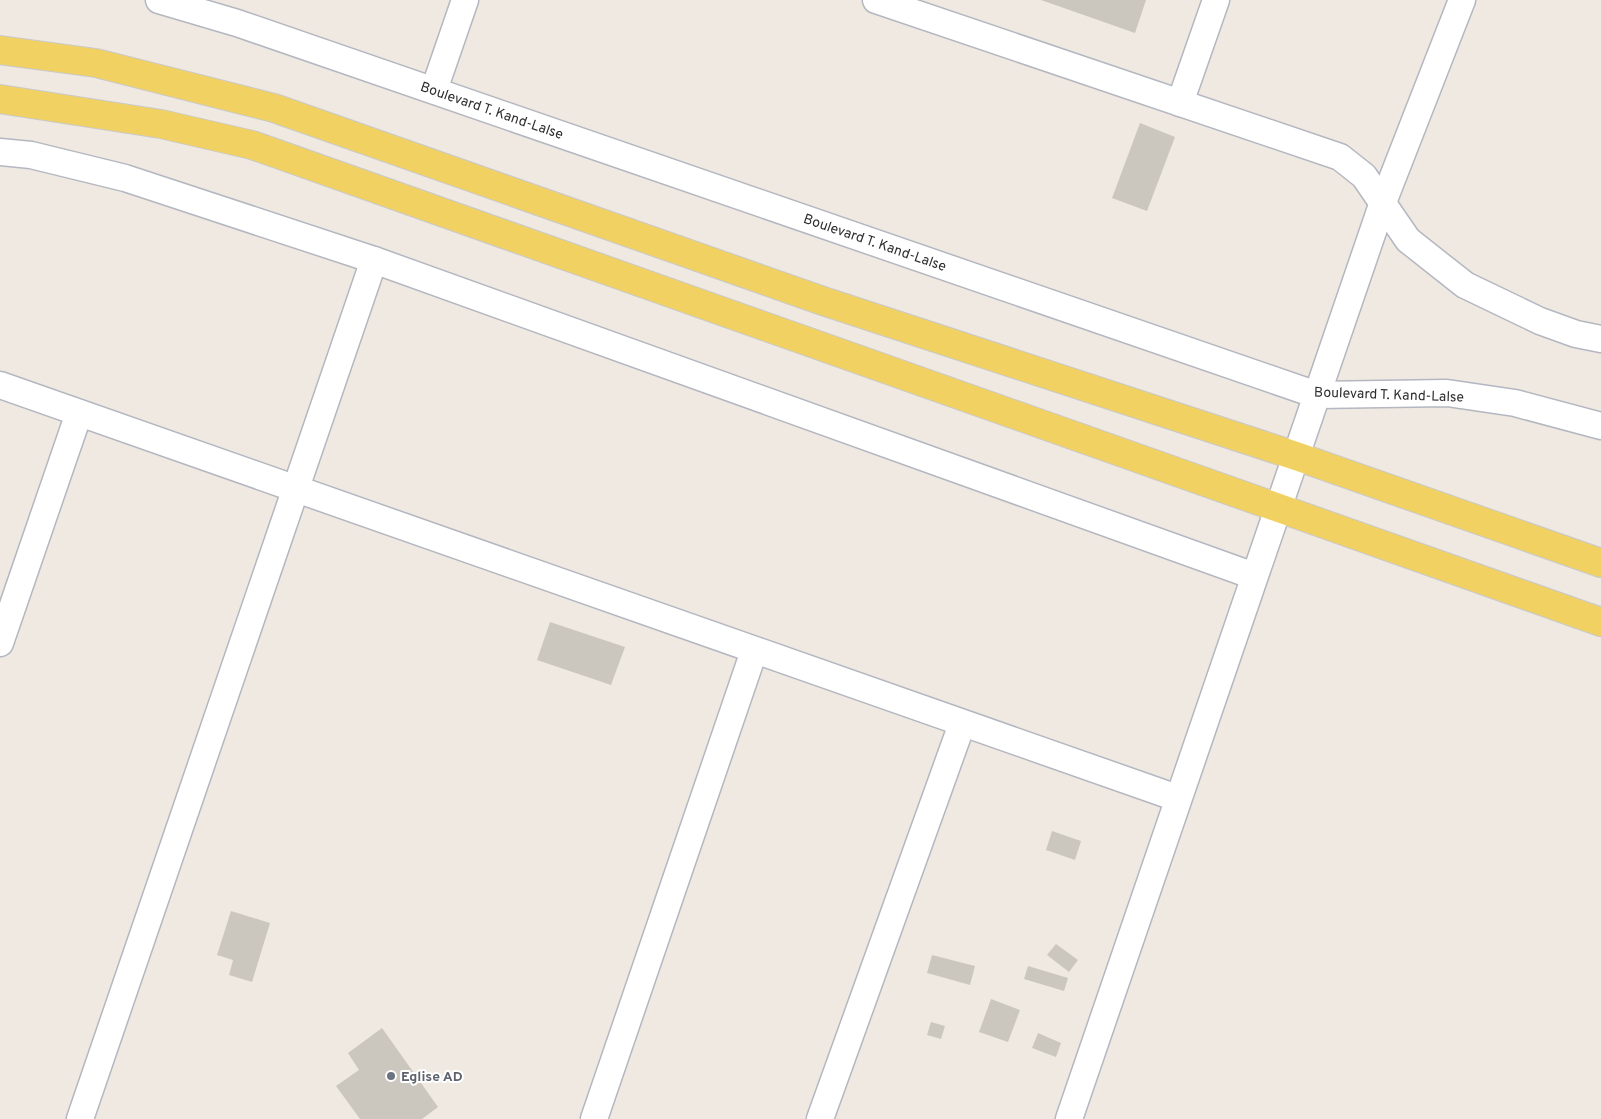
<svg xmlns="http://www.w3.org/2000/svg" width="1601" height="1119" font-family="Overpass,sans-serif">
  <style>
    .building { fill: #cbc7bf }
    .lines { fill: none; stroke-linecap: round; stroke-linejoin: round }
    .street-casing { stroke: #b4b7c1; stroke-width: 29 }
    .primary-casing { stroke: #c9c9c9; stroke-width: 30 }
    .street { stroke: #fff; stroke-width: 26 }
    .primary { stroke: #f2d163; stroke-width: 28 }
    .worship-dot { fill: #6b7280; stroke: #fff; stroke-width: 2 }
    .labels { text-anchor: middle; stroke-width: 4; stroke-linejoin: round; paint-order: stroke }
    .street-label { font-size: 14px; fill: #2e2e2e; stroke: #fff }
    .worship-label { font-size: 14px; font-weight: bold; fill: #5b616d; stroke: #fff; text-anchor: start }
  </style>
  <rect width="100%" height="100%" fill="#efe9e1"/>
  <!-- building -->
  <g class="building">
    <polygon points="1041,0 1146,0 1135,33"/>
    <polygon points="1140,123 1175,137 1147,211 1112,198"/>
    <polygon points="550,622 625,647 611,685 537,660"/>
    <polygon points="1052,831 1081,841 1075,860 1046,850"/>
    <polygon points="231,911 270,923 252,982 229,975 233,960 217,955"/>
    <polygon points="1056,944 1078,960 1069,972 1047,955"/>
    <polygon points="932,955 975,966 970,985 927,973"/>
    <polygon points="1028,966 1068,978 1064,991 1024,979"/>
    <polygon points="991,999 1020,1010 1008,1042 979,1032"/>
    <polygon points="931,1022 945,1026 941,1039 927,1035"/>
    <polygon points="382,1028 438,1107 422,1119 360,1119 336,1086 359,1070 348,1053"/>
    <polygon points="1038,1033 1061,1043 1056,1057 1032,1048"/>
  </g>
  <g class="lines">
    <!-- street casing -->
    <g class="street-casing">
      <g id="street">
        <polyline points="159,0 237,23 1317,395 1447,393 1515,403 1601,426"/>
        <polyline points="876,0 1340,157 1364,176 1408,240 1465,285 1540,321 1576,334 1601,339"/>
        <polyline points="434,90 465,0"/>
        <polyline points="1180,103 1216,0"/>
        <polyline points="0,152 31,155 125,178 374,260 1254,576"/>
        <polyline points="0,385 1177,798"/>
        <polyline points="0,643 79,413"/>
        <polyline points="80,1119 374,260"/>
        <polyline points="594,1119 754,651"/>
        <polyline points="820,1119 962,724"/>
        <polyline points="1069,1119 1382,205 1462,0"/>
      </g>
    </g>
    <!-- primary casing -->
    <g class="primary-casing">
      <g id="primary">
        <polyline points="0,50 96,63 274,108 823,301 1296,456 1601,563"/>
        <polyline points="0,99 161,124 252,145 1601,622"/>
      </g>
    </g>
    <!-- street -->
    <use href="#street" class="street"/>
    <!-- primary -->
    <use href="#primary" class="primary"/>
  </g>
  <!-- markers -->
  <circle class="worship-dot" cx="391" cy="1076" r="5"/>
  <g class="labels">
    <!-- street labels -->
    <g class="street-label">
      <text transform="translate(492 110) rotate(19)" y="5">Boulevard T. Kand-Lalse</text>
      <text transform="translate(875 242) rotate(19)" y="5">Boulevard T. Kand-Lalse</text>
      <text transform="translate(1389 394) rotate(2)" y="5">Boulevard T. Kand-Lalse</text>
    </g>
    <!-- worship labels -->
    <g class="worship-label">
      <text x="401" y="1081">Eglise AD</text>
    </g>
  </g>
</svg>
